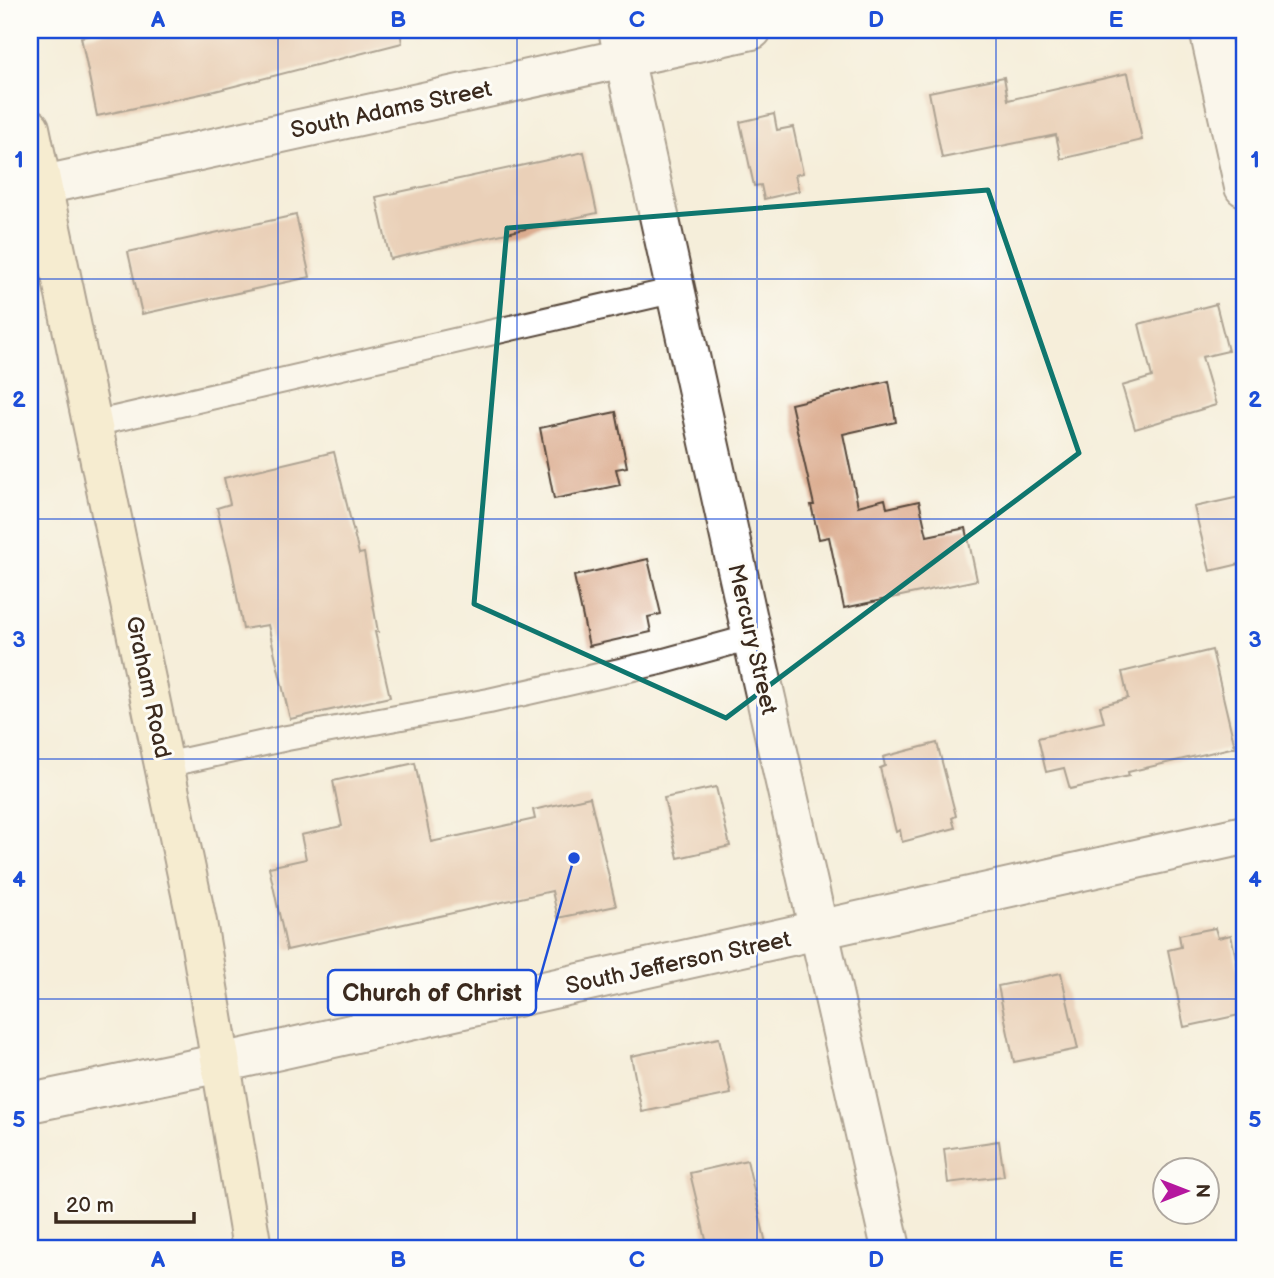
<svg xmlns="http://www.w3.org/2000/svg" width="1274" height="1278" font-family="'Balsamiq Sans',sans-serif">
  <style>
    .building { fill: #dbac8f }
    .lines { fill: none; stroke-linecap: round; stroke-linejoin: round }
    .service-casing { stroke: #57473a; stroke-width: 28 }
    .minor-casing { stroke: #57473a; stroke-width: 42 }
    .tertiary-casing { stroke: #57473a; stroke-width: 42 }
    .secondary-casing { stroke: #57473a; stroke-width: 42 }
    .service { stroke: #fff; stroke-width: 24 }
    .minor { stroke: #fff; stroke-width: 38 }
    .tertiary { stroke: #fff; stroke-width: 38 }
    .secondary { stroke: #f7e8c3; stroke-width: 38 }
    .marked { fill: none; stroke: #0f766e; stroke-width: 5; stroke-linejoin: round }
    .grid { fill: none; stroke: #1d4ed8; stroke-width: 2; stroke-opacity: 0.55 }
    .labels { text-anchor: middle; stroke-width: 6; stroke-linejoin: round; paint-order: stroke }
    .street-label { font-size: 23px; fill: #3b2a1e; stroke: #fdfcf7 }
    .leader { fill: none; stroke: #1d4ed8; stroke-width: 2.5 }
    .callout-dot { fill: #1d4ed8; stroke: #fdfcf7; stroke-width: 2.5 }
    .callout { fill: #fdfcf7; stroke: #1d4ed8; stroke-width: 2.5 }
    .callout-label { font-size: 24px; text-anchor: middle; font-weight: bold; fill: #3b2a1e }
    .neatline { fill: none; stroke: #1d4ed8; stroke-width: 2.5 }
    .grid-label { font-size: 23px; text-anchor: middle; font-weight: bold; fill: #1d4ed8 }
  </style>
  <rect width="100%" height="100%" fill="#fdfcf7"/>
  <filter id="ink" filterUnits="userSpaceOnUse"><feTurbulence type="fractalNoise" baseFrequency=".0143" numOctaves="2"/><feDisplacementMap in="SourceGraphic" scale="14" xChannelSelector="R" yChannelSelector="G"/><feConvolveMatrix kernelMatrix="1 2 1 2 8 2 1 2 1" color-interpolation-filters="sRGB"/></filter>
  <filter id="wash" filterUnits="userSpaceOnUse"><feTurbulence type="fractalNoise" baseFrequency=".00686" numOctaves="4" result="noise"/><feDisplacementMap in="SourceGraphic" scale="28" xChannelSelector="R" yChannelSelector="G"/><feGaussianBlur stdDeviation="1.57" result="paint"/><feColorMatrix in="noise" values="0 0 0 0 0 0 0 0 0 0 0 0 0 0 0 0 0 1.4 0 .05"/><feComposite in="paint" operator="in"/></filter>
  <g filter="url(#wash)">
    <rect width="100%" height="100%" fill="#f5eeda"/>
    <g id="blocks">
      <!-- building -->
      <g class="building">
        <polygon points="115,30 400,30 402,43 215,91 97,116 81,37"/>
        <polygon points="1128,73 1142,140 1061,159 1056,135 942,158 929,92 1004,77 1008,100"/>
        <polygon points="774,114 777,130 793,127 803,173 795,175 799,191 764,199 761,185 754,186 740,122"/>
        <polygon points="584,152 597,213 390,259 376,197"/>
        <polygon points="296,215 310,277 142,314 128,252"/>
        <polygon points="1216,304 1228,351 1202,357 1216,405 1135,429 1122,386 1152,377 1139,324"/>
        <polygon points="889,381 896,422 843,434 858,506 885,499 887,508 919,501 927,536 966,528 977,580 844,608 829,537 819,539 811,505 814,505 791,404"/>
        <polygon points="616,412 627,467 616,469 620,485 554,499 540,428"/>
        <polygon points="334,452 359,554 364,553 378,632 375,632 390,697 290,719 268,625 243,629 231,564 217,508 230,504 224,478"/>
        <polygon points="1244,496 1244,563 1210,571 1194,507"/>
        <polygon points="648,559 661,614 648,617 651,632 589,646 574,576"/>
        <polygon points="1212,650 1235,747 1128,772 1129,776 1070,789 1064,768 1046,772 1038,738 1104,722 1100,706 1128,698 1122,672"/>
        <polygon points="937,743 956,816 952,818 955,828 902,842 900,830 896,832 880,768 885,766 883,757"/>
        <polygon points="415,763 431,842 535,819 533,810 590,797 616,906 558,918 552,891 287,950 269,867 306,859 301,835 342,826 333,781"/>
        <polygon points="716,787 730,846 678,858 664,798"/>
        <polygon points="1215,928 1218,938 1231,935 1244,995 1244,1014 1184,1027 1168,950 1181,947 1179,935"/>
        <polygon points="1061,973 1078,1049 1014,1062 998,986"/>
        <polygon points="719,1038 731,1094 642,1112 631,1056"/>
        <polygon points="999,1141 1004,1176 948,1183 944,1149"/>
        <polygon points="747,1160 767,1248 708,1248 690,1173"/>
      </g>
    </g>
  </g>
  <g filter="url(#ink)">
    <use href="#blocks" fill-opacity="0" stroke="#57473a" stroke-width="2"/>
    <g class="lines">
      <!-- service casing -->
      <g class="service-casing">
        <g id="service">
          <polyline points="93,424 676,290"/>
          <polyline points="165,765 287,738 489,701 664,661 752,637"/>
        </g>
      </g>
      <!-- minor casing -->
      <g class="minor-casing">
        <g id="minor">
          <polyline points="618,30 752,637 891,1248"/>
          <polyline points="1209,30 1244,187"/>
          <polyline points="30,188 752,30"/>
          <polyline points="30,1103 221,1063"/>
        </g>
      </g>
      <!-- tertiary casing -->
      <g class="tertiary-casing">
        <polyline id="tertiary" points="221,1063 1244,835"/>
      </g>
      <!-- secondary casing -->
      <g class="secondary-casing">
        <polyline id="secondary" points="30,128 197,922 252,1248"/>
      </g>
      <!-- service -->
      <use href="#service" class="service"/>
      <!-- minor -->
      <use href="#minor" class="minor"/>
      <!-- tertiary -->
      <use href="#tertiary" class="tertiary"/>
      <!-- secondary -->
      <use href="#secondary" class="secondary"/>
    </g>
  </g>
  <!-- marked area -->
  <path d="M0 0H1274V1278H0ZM988,190L1079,453L726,718L474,604L507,228Z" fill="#f5eeda" fill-opacity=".55" fill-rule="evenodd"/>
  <path class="marked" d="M988,190L1079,453L726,718L474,604L507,228Z"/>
  <!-- grid -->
  <path class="grid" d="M278,30V1248M517,30V1248M757,30V1248M996,30V1248M30,279H1244M30,519H1244M30,759H1244M30,999H1244"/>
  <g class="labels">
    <!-- street labels -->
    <g class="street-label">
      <text transform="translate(391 109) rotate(-12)" y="8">South Adams Street</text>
      <text transform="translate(753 639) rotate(77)" y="8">Mercury Street</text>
      <text transform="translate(149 687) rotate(78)" y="8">Graham Road</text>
      <text transform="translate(678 962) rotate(-12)" y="8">South Jefferson Street</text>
    </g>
  </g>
  <!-- callouts -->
  <path class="leader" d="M574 858L536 992"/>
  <circle class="callout-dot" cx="574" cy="858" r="7"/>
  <rect class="callout" x="328" y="970" width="208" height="45" rx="7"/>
  <g class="callout-label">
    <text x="432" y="1001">Church of Christ</text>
  </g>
  <!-- margin -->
  <rect width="1274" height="1278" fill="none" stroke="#fdfcf7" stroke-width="77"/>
  <!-- north arrow -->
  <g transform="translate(1186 1191) rotate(90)"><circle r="33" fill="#fdfcf7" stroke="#afa8a0" stroke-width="2"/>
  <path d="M0-5L12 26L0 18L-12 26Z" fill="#b5179e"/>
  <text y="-10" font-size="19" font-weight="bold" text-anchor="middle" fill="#3b2a1e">N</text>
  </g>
  <!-- scale -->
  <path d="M56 1212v10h138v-10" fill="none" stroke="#3b2a1e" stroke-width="3.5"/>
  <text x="66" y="1212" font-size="21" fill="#3b2a1e" stroke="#fdfcf7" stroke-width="5" paint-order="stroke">20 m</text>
  <rect x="38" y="38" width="1198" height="1202" class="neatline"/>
  <g class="grid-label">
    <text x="158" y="27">A</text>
    <text x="398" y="27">B</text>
    <text x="637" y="27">C</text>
    <text x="876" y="27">D</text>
    <text x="1116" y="27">E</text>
    <text x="19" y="167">1</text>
    <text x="1255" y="167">1</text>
    <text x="19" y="407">2</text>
    <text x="1255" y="407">2</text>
    <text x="19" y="647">3</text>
    <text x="1255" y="647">3</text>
    <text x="19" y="887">4</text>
    <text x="1255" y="887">4</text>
    <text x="19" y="1127">5</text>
    <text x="1255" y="1127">5</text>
    <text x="158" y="1267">A</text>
    <text x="398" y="1267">B</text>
    <text x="637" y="1267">C</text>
    <text x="876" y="1267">D</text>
    <text x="1116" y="1267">E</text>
  </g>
</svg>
